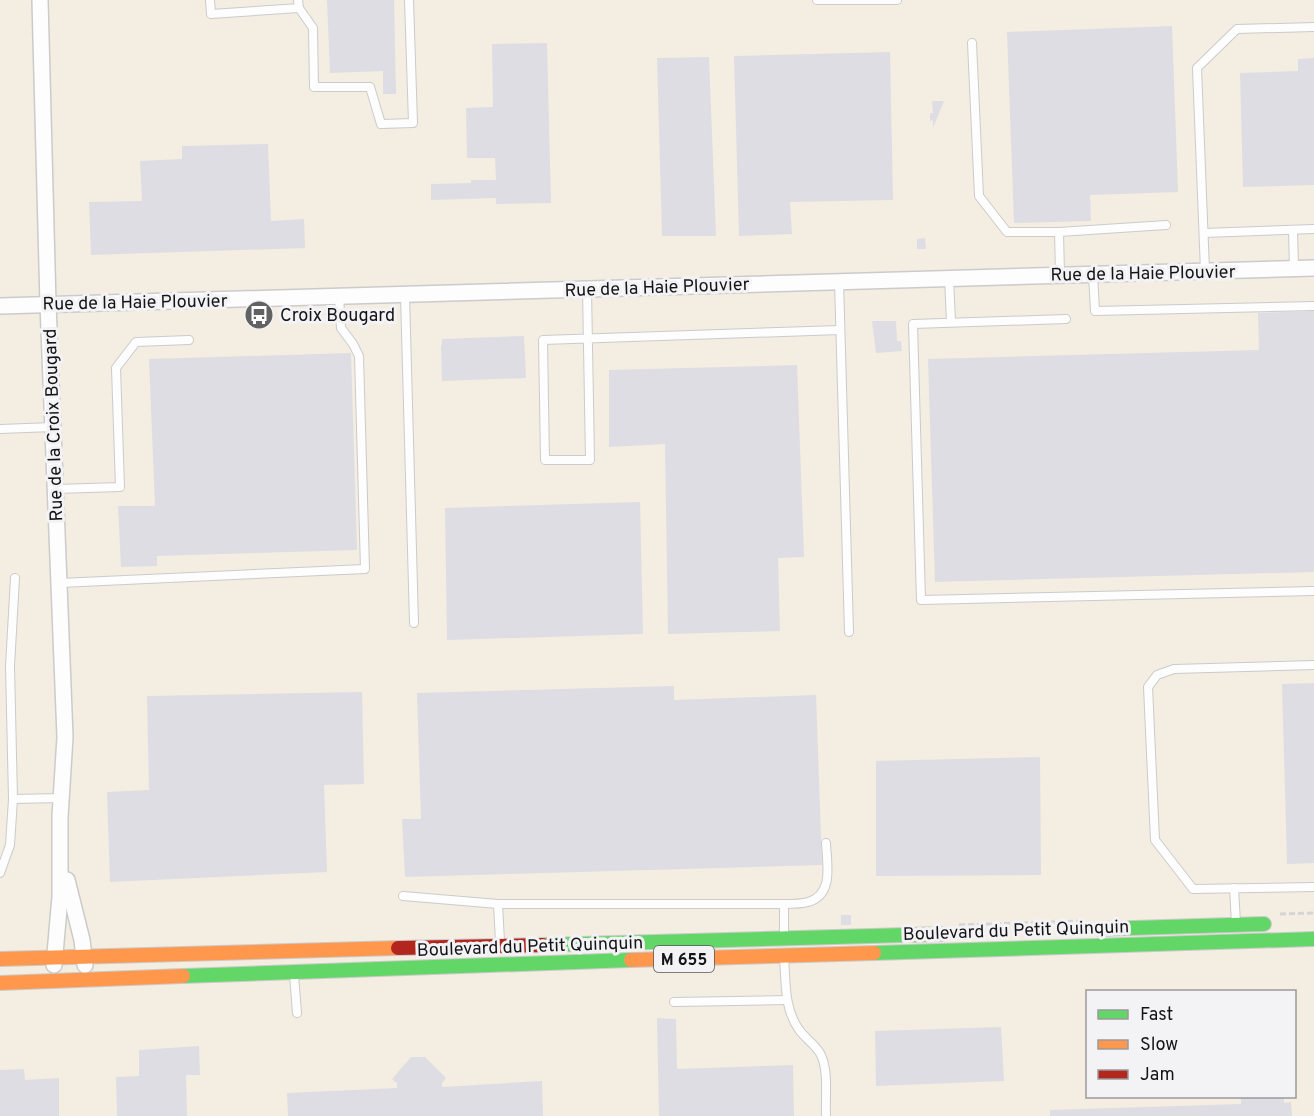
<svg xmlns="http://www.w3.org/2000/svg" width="1314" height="1116" font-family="Overpass,sans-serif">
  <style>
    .industrial { fill: #f4ede2; fill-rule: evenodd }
    .building { fill: #dddde3 }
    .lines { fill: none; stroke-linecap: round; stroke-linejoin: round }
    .lane-casing { stroke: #cbcbcb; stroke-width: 10 }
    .street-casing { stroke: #cbcbcb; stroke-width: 18 }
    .fast-casing { stroke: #cbcbcb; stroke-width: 16 }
    .slow-casing { stroke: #cbcbcb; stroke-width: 16 }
    .jam-casing { stroke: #cbcbcb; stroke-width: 16 }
    .path { stroke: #d5d5d5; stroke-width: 3; stroke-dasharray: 6 3; stroke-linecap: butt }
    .lane { stroke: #fdfdfd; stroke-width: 8 }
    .street { stroke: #fdfdfd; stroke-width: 15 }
    .fast { stroke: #63d668; stroke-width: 14 }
    .slow { stroke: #ff974d; stroke-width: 14 }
    .jam { stroke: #b3261e; stroke-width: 14 }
    .labels { text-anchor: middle; stroke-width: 6; stroke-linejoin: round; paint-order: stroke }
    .shield { fill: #f3f3f5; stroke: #575758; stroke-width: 1.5 }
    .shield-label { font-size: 16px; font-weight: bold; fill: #141415 }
    .street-label { font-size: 18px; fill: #141415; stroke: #f3f3f5 }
    .poi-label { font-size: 18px; fill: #141415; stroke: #f3f3f5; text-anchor: start }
  </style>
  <rect width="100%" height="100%" fill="#f4f4f4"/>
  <!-- industrial -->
  <path class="industrial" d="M0,0H1314V1116H0ZM1088,992H1294V1096H1088Z"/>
  <!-- building -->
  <g class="building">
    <polygon points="327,0 394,0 396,94 383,94 383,71 330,73"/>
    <polygon points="1172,26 1178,192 1090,195 1091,221 1014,223 1007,32"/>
    <polygon points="547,43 551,203 496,204 496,198 431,200 431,184 471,183 471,180 496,180 495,158 467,158 466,108 493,107 492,44"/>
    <polygon points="890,52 893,200 790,202 792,234 739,236 734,56"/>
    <polygon points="709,57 716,236 662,236 657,58"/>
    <polygon points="1314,58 1314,185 1243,187 1240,73 1298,71 1298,59"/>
    <polygon points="932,101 944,101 933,128 933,120 930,121 930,113 933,113"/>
    <polygon points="268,144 271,221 304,219 305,248 91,255 89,202 142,201 140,161 182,159 182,146"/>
    <polygon points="925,238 926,249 917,249 917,239"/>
    <polygon points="1314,311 1314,572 935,582 928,359 1259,350 1258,313"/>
    <polygon points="872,321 896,321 897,341 901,341 902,351 876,353"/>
    <polygon points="524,336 526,378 442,381 441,345 442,345 442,339"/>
    <polygon points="351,353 357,550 157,556 157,566 121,567 118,506 155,506 149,359"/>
    <polygon points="797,365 804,557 778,558 780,631 668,634 665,444 609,447 609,370"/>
    <polygon points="640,502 643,634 447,640 445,508"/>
    <polygon points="1314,683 1314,863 1287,864 1282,684"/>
    <polygon points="674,686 674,700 816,695 822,865 405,877 402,819 421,819 417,693"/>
    <polygon points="362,692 364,784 324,785 327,872 110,882 107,792 149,790 147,696"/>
    <polygon points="1040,757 1041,875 876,876 876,761"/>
    <rect x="841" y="915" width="10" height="10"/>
    <polygon points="657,1018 676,1019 677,1069 793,1065 794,1116 659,1116"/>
    <polygon points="1001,1027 1004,1081 876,1086 875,1031"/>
    <polygon points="199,1046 200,1075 186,1075 187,1116 117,1116 116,1077 139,1076 139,1050"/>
    <polygon points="411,1057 425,1057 446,1078 442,1083 442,1087 542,1081 543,1116 288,1116 287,1093 397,1088 397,1083 392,1079"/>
    <polygon points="24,1069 25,1080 59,1078 59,1116 0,1116 0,1070"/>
    <polygon points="1241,1096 1284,1096 1284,1103 1291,1102 1292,1116 1050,1116 1050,1110 1241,1104"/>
  </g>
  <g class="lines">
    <!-- lane casing -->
    <g class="lane-casing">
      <g id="lane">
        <polyline points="210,0 211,14 299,8 298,0"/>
        <polyline points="817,0 897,0"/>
        <polyline points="299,8 313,28 314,87 370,87 381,124 413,123 409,0"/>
        <polyline points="972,43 979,196 1007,232 1059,232 1166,225"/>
        <polyline points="1293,230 1294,269"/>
        <polyline points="1059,232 1060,275"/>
        <polyline points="1204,233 1314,229"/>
        <polyline points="1205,271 1197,68 1237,29 1314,27"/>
        <polyline points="1093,274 1095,311 1314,306"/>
        <polyline points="949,278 951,322"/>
        <polyline points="839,281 849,632"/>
        <polyline points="587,289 590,460 545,460 543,340 840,330"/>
        <polyline points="405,295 414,623"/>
        <polyline points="1066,319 913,324 921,600 1314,591"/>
        <polyline points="0,429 53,427"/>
        <polyline points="56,489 120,487 116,368 136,342 189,340"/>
        <polyline points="60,583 365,569 359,356 353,344 341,328 339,297"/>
        <polyline points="1314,665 1174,669 1157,675 1148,687 1155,840 1193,889 1314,887"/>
        <polyline points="13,799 61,798"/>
        <polyline points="0,873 10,845 13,799 10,666 15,578"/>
        <polyline points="1234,888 1236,923"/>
        <path d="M403,896L498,904H784C791,904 801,904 808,902C834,895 827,864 826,843"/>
        <polyline points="498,904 500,942"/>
        <polyline points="784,904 784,934"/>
        <path d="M784,958C786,983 784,1010 800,1031C806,1039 817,1046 821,1055C829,1072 825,1098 826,1116"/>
        <polyline points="294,975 297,1013"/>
        <polyline points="674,1002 787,1000"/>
      </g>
    </g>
    <!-- street casing -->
    <g class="street-casing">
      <g id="street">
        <polyline points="40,0 48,304 65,737 60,817 60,897 54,965"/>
        <polyline points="0,306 1314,268"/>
        <polyline points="67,880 82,940 85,965"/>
      </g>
    </g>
    <!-- fast casing -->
    <g class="fast-casing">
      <g id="fast">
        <polyline points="1100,929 1264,924"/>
        <polyline points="543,945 943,934"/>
        <polyline points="874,953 1314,939"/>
        <polyline points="183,976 631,960"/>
      </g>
    </g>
    <!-- slow casing -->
    <g class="slow-casing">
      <g id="slow">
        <polyline points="0,959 398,948"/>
        <polyline points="631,960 874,953"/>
        <polyline points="0,983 183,976"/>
      </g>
    </g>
    <!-- jam casing -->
    <g class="jam-casing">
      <polyline id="jam" points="398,948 543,945"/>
    </g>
    <!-- path -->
    <g class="path">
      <polyline points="1280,914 1314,913"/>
      <polyline points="959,925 1081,921"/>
    </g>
    <!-- lane -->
    <use href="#lane" class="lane"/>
    <!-- street -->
    <use href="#street" class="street"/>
    <!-- fast -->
    <use href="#fast" class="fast"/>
    <!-- slow -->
    <use href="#slow" class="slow"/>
    <!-- jam -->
    <use href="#jam" class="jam"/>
  </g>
  <!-- icons -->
  <defs>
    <g id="bus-disc" transform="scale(1.5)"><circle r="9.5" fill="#626263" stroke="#f3f3f5"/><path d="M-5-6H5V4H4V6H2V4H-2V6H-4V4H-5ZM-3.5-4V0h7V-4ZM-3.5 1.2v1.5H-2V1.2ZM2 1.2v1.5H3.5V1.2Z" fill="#fff"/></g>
  </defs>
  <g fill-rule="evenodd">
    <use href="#bus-disc" x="259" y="315"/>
  </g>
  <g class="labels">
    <!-- shield labels -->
    <rect class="shield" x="654" y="946" width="60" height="26" rx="4.5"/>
    <g class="shield-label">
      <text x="684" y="965">M 655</text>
    </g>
    <!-- street labels -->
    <g class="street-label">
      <text transform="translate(1143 273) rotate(-1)" y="6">Rue de la Haie Plouvier</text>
      <text transform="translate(657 287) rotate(-2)" y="6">Rue de la Haie Plouvier</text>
      <text transform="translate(135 302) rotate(-1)" y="6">Rue de la Haie Plouvier</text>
      <text transform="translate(53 425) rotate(-92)" y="6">Rue de la Croix Bougard</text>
      <text transform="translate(1016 930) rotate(-2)" y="6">Boulevard du Petit Quinquin</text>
      <text transform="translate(530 946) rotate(-2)" y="6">Boulevard du Petit Quinquin</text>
    </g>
    <!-- poi labels -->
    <g class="poi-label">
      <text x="280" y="321">Croix Bougard</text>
    </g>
  </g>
  <!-- legend -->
  <rect x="1086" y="990" width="210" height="108" fill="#f3f3f5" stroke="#9a9a9b" stroke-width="1.5"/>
  <rect x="1098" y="1010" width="30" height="9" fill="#63d668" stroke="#9a9a9b" stroke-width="1.5"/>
  <text x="1140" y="1020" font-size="18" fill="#141415">Fast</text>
  <rect x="1098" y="1040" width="30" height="9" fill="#ff974d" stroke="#9a9a9b" stroke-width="1.5"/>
  <text x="1140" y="1050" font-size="18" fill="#141415">Slow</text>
  <rect x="1098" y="1070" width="30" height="9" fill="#b3261e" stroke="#9a9a9b" stroke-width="1.5"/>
  <text x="1140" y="1080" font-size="18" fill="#141415">Jam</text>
</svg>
